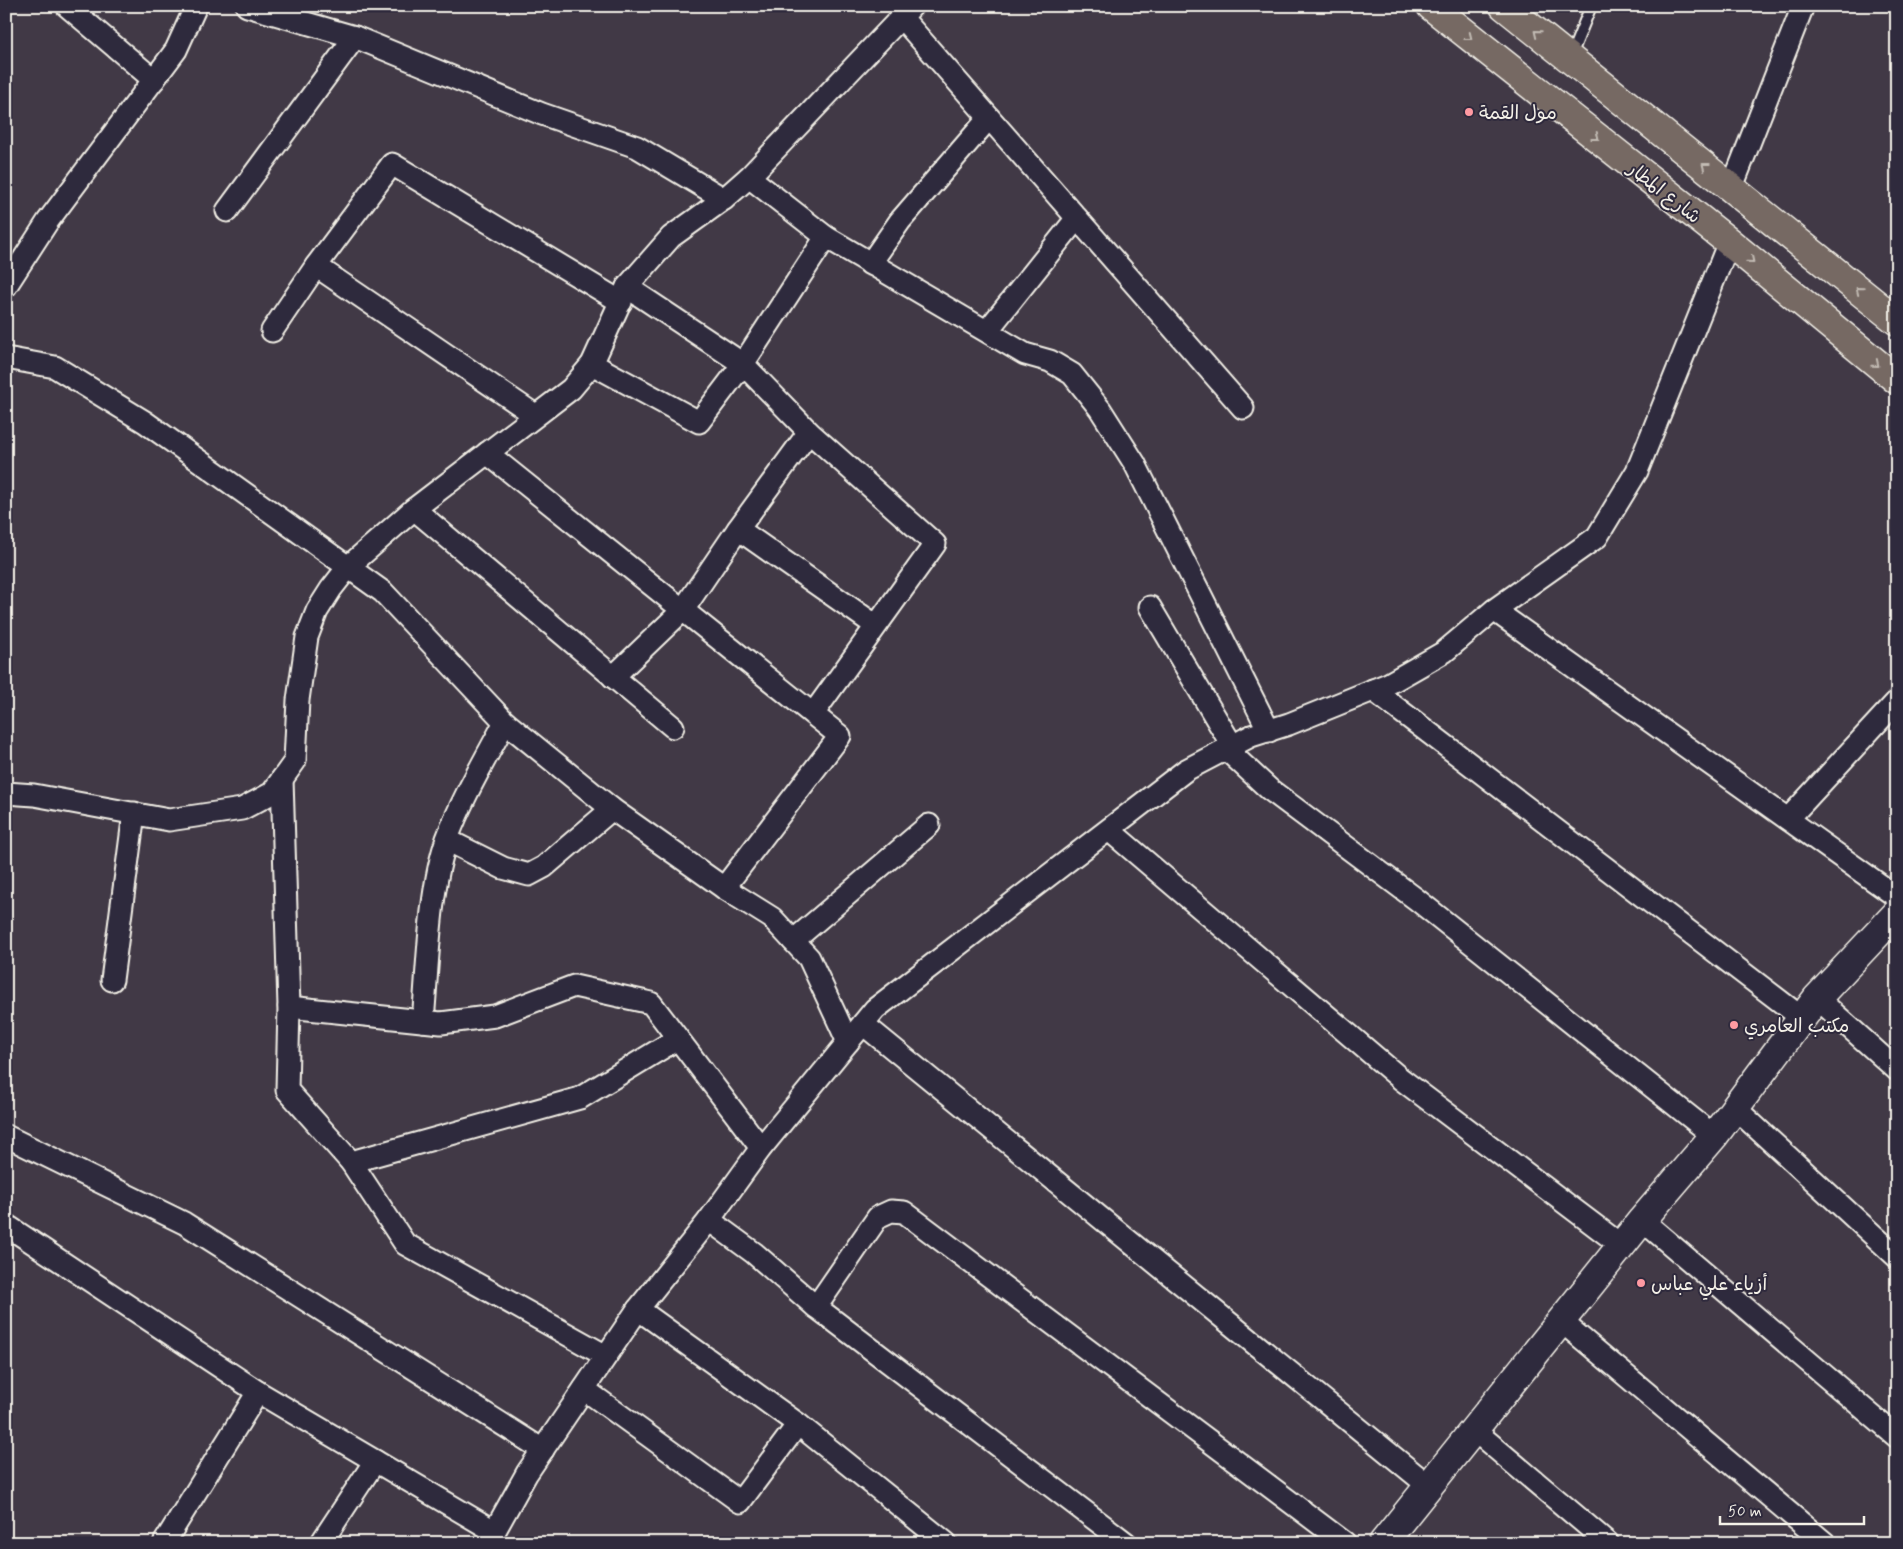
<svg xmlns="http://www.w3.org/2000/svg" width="1903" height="1549" font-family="Mynerve,'Playpen Sans Arabic',sans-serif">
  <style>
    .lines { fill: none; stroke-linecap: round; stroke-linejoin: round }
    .lane-casing { stroke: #f4f1e8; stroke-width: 14 }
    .street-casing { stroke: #f4f1e8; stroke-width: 25 }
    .secondary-casing { stroke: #f4f1e8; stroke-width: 31 }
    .primary-casing { stroke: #f4f1e8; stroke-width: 31 }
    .lane { stroke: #2f2a3d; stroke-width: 10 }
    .street { stroke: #2f2a3d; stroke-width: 21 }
    .secondary { stroke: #2f2a3d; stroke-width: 28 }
    .primary { stroke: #766964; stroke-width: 28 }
    .oneway { stroke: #c2bbb3 }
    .poi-dot { fill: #ff9aa2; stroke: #2f2a3d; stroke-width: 2 }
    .labels { text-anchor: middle; stroke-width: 4; stroke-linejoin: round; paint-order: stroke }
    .poi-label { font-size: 19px; fill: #f4f1e8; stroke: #2f2a3d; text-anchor: start }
    .street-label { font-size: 19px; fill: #f4f1e8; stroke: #2f2a3d }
  </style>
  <rect width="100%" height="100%" fill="#413946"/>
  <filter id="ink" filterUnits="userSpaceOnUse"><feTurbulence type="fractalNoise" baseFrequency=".02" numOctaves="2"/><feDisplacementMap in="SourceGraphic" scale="10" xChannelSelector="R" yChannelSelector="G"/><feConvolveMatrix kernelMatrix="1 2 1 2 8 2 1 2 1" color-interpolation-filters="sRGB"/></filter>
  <g filter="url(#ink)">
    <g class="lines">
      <!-- lane casing -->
      <g class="lane-casing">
        <polyline id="lane" points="1570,58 1591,6"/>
      </g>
      <!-- street casing -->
      <g class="street-casing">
        <g id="street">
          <polyline points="67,6 154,80"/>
          <polyline points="247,6 355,37 542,114 637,147 724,199"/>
          <polyline points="902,18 1243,408"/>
          <polyline points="749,177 826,237 1025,354 1050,361 1072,374 1100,409 1135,464 1269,731"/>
          <polyline points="1732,187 1803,6"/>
          <polyline points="227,211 355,37"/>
          <polyline points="870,264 900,221 989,118"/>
          <polyline points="316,266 535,415"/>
          <polyline points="6,286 48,221 176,50 196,6"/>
          <polyline points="627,287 743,364 809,432 935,544 813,714"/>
          <polyline points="272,331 316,266 392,164 621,302"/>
          <polyline points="987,331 1077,218"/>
          <polyline points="6,358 55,367 145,422 383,592 505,722 612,809 724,888 772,918 809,958 848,1042"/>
          <polyline points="592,364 699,422 743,364 826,237"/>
          <polyline points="487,453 840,736 724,888"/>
          <polyline points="414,509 673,727"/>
          <polyline points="738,529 875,625"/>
          <polyline points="1150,607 1233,747"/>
          <polyline points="1494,610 1897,897"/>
          <polyline points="613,677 683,610 738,529 809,432"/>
          <polyline points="1373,690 1802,1018"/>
          <polyline points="1227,750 1269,789 1416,899 1714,1136"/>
          <polyline points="282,779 289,1007 287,1090 351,1162 580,1098 677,1039"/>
          <polyline points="6,793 34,795 169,820 242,809 272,793 295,761 298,700 307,637 317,611 331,589 349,566 414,509 571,389 592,364 627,287 671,237 724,199 749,177 912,6"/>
          <polyline points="1788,819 1897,701"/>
          <polyline points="1109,830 1401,1079 1622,1246"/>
          <polyline points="447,840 503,868 529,875 544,867 612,809"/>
          <polyline points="793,941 929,825"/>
          <polyline points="112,980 134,813"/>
          <polyline points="1817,998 1897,1070"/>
          <polyline points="289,1007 441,1023 495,1016 574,986 651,1003 761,1148"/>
          <path d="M423,1021C428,966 429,890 447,839C462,798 485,760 505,722"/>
          <polyline points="863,1024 1429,1486"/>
          <polyline points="1735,1108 1897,1257"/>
          <polyline points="6,1136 184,1223 543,1450"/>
          <polyline points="351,1162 405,1244 606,1356"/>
          <polyline points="709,1220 754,1253 816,1307 1126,1543"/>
          <polyline points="1642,1220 1897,1437"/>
          <polyline points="6,1225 258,1392 494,1531"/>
          <polyline points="816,1307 878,1217 891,1211 904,1212 1345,1543"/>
          <polyline points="638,1309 798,1424 946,1543"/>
          <polyline points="1561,1321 1825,1543"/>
          <polyline points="584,1389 740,1502 798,1424"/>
          <polyline points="1474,1430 1608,1543"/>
          <polyline points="164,1543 258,1392"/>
          <polyline points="321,1543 375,1461"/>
          <polyline points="488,1543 527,1473 638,1309 709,1220 761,1148 875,1009 1186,770 1251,736 1289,724 1388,684 1444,652 1494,610 1597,537 1637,471 1729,242"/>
        </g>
      </g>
      <!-- secondary casing -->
      <g class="secondary-casing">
        <polyline id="secondary" points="1383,1543 1642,1220 1714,1136 1817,998 1897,913"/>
      </g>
      <!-- primary casing -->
      <g class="primary-casing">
        <g id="primary">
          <polyline points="1431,6 1729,242 1897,380"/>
          <polyline points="1504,6 1897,321"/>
        </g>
      </g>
      <!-- lane -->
      <use href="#lane" class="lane"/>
      <!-- street -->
      <use href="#street" class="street"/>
      <!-- secondary -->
      <use href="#secondary" class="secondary"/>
      <!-- primary -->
      <use href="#primary" class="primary"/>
    </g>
    <!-- one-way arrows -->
    <defs><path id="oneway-chevron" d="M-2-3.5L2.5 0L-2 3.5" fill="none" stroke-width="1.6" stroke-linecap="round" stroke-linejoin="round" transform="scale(1.25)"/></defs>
    <g class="oneway">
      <use href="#oneway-chevron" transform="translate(1537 33) rotate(-141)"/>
      <use href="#oneway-chevron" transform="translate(1469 37) rotate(38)"/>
      <use href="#oneway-chevron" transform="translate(1596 137) rotate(38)"/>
      <use href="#oneway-chevron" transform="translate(1705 166) rotate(-142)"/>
      <use href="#oneway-chevron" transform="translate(1751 260) rotate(39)"/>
      <use href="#oneway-chevron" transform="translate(1859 290) rotate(-141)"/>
      <use href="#oneway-chevron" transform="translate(1876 364) rotate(39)"/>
    </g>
  </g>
  <!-- markers -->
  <g class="poi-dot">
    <circle cx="1469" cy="112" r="5"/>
    <circle cx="1734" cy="1025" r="5"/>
    <circle cx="1641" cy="1283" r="5"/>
  </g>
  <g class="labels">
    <!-- poi labels -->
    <g class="poi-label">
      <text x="1479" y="119">مول القمة</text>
      <text x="1744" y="1032">مكتب العامري</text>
      <text x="1651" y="1290">أزياء علي عباس</text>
    </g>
    <!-- street labels -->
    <g class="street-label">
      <text transform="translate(1665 192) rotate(38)" y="7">شارع المطار</text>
    </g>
  </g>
  <!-- margin -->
  <rect width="1903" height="1549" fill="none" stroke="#2f2a3d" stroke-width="25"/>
  <rect x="12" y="12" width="1878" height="1524" fill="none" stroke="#f4f1e8" stroke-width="2" filter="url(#ink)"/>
  <!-- scale -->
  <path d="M1720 1516v8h144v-8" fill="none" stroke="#f4f1e8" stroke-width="2.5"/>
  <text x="1728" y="1516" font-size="15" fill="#f4f1e8" stroke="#2f2a3d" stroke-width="4" paint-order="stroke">50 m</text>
</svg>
